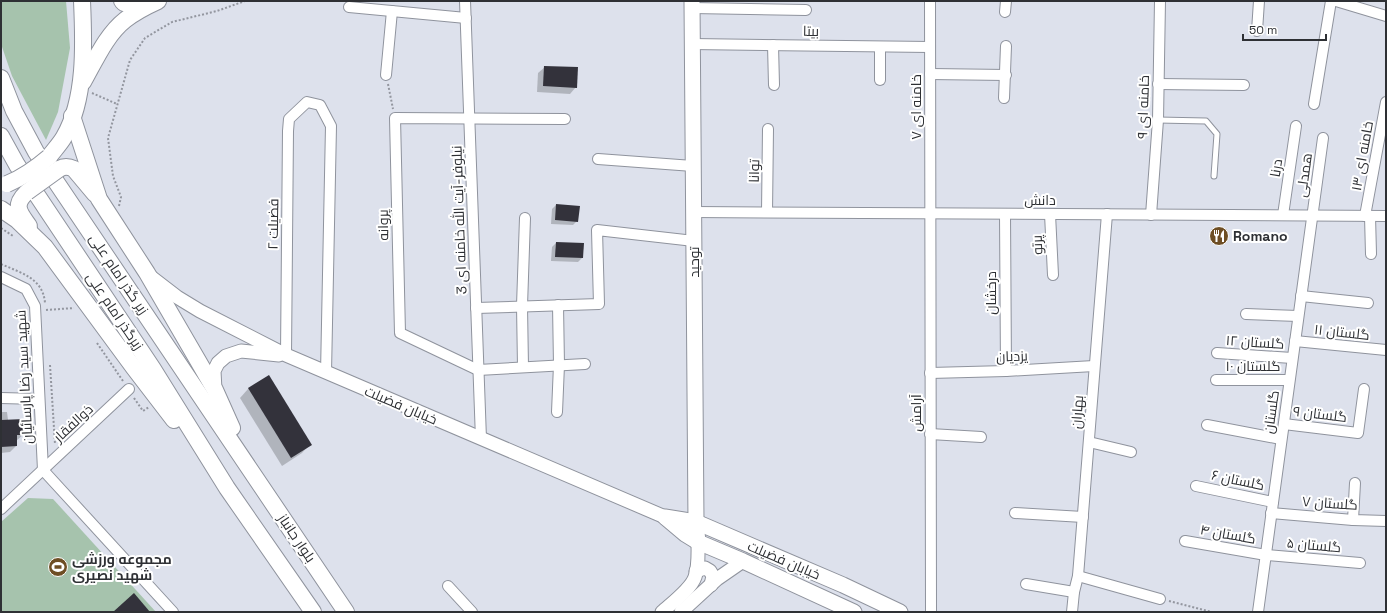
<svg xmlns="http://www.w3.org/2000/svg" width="1387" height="613" font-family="'Space Grotesk',Cairo,sans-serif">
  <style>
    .green { fill: #a6c3ad }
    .shadow { fill: #0003 }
    .building { fill: #33323b }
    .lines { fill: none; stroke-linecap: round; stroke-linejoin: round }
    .service-casing { stroke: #8f939d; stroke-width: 7 }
    .minor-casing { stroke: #8f939d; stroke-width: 12 }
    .tertiary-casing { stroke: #8f939d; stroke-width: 15 }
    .secondary-casing { stroke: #8f939d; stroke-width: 17 }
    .primary-casing { stroke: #8f939d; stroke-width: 18 }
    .path { stroke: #93969f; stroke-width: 2; stroke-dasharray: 2 2; stroke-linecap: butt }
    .service { stroke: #fff; stroke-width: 5 }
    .minor { stroke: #fff; stroke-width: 10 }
    .tertiary { stroke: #fff; stroke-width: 13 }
    .secondary { stroke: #fff; stroke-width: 15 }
    .primary { stroke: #fff; stroke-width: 16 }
    .primary-bridge-casing { stroke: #8f939d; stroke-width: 18; stroke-linecap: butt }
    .primary-bridge { stroke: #fff; stroke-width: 16 }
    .labels { text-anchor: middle; stroke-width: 4; stroke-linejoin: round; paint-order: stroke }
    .street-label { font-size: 14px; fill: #2e3034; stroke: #fff }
    .poi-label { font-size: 14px; font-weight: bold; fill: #2e3034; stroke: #fff; text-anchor: start }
  </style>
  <rect width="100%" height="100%" fill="#dde1ec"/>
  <!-- green -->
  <g class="green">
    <polygon points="1,1 66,1 70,48 58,112 46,140 12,76 1,44"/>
    <polygon points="28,498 53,499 156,612 1,612 1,522"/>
  </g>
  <!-- shadow -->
  <g class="shadow">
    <polygon points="545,67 576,87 570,94 537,92 538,73"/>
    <polygon points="556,205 577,221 573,225 551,224 552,209"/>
    <polygon points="556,243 583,244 582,258 578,262 551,261 552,247"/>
    <polygon points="268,377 310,444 302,453 282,466 240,398 248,389"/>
    <polygon points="1,412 7,412 8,420 23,435 16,441 16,446 10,452 1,453"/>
  </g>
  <!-- building -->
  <g class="building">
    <polygon points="544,66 578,67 577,88 543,86"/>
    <polygon points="556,204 580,206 578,222 555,220"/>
    <polygon points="556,242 584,243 583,258 555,257"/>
    <polygon points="269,375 312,445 291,458 248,388"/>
    <polygon points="24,419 24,435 17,435 17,446 1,447 1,420"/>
    <polygon points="134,593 150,612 113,612"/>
  </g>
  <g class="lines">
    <!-- service casing -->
    <g class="service-casing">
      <polyline id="service" points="1158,120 1206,121 1217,134 1214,176"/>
    </g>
    <!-- minor casing -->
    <g class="minor-casing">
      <g id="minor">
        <polyline points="465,1 481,439"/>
        <polyline points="930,1 931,612"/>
        <polyline points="1336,1 1386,16"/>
        <polyline points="349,7 466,18"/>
        <polyline points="692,8 806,10"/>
        <polyline points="1005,12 1006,1"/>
        <polyline points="1257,31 1259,1"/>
        <polyline points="692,44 930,47"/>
        <polyline points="773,45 774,85"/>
        <polyline points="930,74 1006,75"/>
        <polyline points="386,75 392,11"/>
        <polyline points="880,80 880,47"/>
        <polyline points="1158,84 1244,85"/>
        <polyline points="1004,98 1006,46"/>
        <polyline points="1314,104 1331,1"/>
        <polyline points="565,119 395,118 400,333 478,370 585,364"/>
        <polyline points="598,159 693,166"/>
        <polyline points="694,212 1386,216"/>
        <polyline points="767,212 768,129"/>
        <polyline points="1005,214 1006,371"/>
        <polyline points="1050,214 1053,275"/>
        <polyline points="1151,215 1158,120 1160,1"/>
        <polyline points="1283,215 1296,126"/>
        <polyline points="1365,216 1386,102"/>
        <polyline points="1370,216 1371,254"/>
        <polyline points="1,277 26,289 35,306 43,470 173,612"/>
        <polyline points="1301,296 1368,303"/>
        <polyline points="476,308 599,304 597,230 694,241"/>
        <polyline points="1246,314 1298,316"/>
        <polyline points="1295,341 1386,350"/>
        <polyline points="1217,353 1292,358"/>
        <polyline points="286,355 288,131 289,119 307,102 320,105 331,126 326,373"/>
        <polyline points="523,367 522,306 525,218"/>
        <polyline points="930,373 1006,371 1094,366"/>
        <polyline points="1216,380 1289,380"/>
        <polyline points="1,398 39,399"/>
        <polyline points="557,412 559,365 558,305"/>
        <polyline points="1284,424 1358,433 1364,389"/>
        <polyline points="1207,425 1281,439"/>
        <polyline points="930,434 981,437"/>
        <polyline points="1089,442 1131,452"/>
        <polyline points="1196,486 1273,502"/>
        <polyline points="1,509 129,389"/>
        <polyline points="1015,513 1083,517"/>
        <polyline points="1271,513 1353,520 1386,521"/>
        <polyline points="1353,520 1355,483"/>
        <polyline points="1185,541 1266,555 1360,563"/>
        <polyline points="1078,576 1160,599"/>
        <polyline points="1026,584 1074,592"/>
        <polyline points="448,586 472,612"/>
        <polyline points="1072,612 1074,592 1078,576 1107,214"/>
        <polyline points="1258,612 1323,138"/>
      </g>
    </g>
    <!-- tertiary casing -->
    <g class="tertiary-casing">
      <g id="tertiary">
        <polyline points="151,277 177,297 200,311 286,355 665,517"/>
        <polyline points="215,390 214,371 218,363 226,356 241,351 279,355"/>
        <polyline points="696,571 705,568 710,571 713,576 711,585"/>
        <path d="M662,612C672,603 691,589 695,577C699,566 698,553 698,542"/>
        <polyline points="681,612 717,579 743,561"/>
      </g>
    </g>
    <!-- secondary casing -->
    <g class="secondary-casing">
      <g id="secondary">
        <polyline points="692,1 696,522 698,542"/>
        <polyline points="665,517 696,522 843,585 900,612"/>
        <polyline points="666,518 685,534 698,542 743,561 854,612"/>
      </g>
    </g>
    <!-- primary casing -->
    <g class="primary-casing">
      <g id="primary">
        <polyline points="122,1 124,3 146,6"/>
        <polyline points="1,78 14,111 36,152 346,612"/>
        <path d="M83,82C95,61 106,35 125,20C135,12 147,6 158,1"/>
        <polyline points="72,116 99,199 147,273 215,390 232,428"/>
        <polyline points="1,136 17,165 153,369 227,488 313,612"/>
        <path d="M49,157C54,150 60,144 64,137C86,99 84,44 82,1"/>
        <path d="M59,169C64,166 68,166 74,169L95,194"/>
        <path d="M27,192C12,206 20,213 29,226"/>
        <polyline points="1,209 17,220 45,247 134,368 174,420"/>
      </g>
    </g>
    <!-- path -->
    <g class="path">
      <polyline points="388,84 393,109"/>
      <polyline points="92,93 117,104"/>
      <polyline points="119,206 121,197 113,176 108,138 130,60 145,38 172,22 217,11 245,1"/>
      <polyline points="1,228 13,236"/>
      <path d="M1,264C21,273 43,278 45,303"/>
      <polyline points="46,310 74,308"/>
      <polyline points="97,343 123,381"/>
      <polyline points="50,365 55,444"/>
      <polyline points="134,398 143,411 149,407"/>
      <polyline points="1169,601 1212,612"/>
    </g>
    <!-- service -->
    <use href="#service" class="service"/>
    <!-- minor -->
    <use href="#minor" class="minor"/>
    <!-- tertiary -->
    <use href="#tertiary" class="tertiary"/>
    <!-- secondary -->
    <use href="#secondary" class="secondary"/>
    <!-- primary -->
    <use href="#primary" class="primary"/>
    <!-- primary-bridge casing -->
    <g class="primary-bridge-casing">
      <g id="primary-bridge">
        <path d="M7,184C24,177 35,169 49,157"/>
        <polyline points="27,192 59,169"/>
      </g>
    </g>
    <!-- primary-bridge -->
    <use href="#primary-bridge" class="primary-bridge"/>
  </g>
  <!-- icons -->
  <defs>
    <g id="restaurant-disc" transform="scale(1)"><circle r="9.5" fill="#6e4e24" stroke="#fff"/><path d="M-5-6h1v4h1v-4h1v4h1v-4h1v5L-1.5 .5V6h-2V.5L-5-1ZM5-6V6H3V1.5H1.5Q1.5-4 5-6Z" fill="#fff"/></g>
    <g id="stadium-disc" transform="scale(1)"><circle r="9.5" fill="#6e4e24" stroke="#fff"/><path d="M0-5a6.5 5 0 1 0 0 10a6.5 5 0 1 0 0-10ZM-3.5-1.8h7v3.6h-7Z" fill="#fff"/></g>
  </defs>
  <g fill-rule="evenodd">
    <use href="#restaurant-disc" x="1219" y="236"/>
    <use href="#stadium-disc" x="58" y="567"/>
  </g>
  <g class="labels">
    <!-- street labels -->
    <g class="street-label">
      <text transform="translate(811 31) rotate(1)" y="5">بیتا</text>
      <text transform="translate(916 107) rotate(-90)" y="5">خامنه ای ۷</text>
      <text transform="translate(1143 107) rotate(-88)" y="5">خامنه ای ۹</text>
      <text transform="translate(1362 156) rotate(-80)" y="5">خامنه ای ۱۳</text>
      <text transform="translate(1276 168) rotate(-81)" y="5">درنا</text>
      <text transform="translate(754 171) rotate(-89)" y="5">توانا</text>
      <text transform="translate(1304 175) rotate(-82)" y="5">همدلی</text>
      <text x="1040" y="205">دانش</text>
      <text transform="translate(459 220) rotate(-92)" y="5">نیلوفر-آیت الله خامنه ای 3</text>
      <text transform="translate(273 224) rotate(-89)" y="5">فضیلت ۲</text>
      <text transform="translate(383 225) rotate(-91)" y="5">پروانه</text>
      <text transform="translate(1037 245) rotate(-93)" y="5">پرتو</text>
      <text transform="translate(694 262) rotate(-90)" y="5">توحید</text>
      <text transform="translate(119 274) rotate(56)" y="5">زیر گذر امام علی</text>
      <text transform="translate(991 293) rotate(-90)" y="5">درخشان</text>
      <text transform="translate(115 311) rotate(56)" y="5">زیرگذر امام علی</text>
      <text transform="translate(1342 332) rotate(6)" y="5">گلستان ۱۱</text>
      <text transform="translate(1255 342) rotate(4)" y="5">گلستان ۱۲</text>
      <text transform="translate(1012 356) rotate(-2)" y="5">یزدیان</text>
      <text x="1253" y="371">گلستان ۱۰</text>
      <text transform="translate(24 377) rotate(-93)" y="5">شهید سید رضا پارسائیان</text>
      <text transform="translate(401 405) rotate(23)" y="5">خیابان فضیلت</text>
      <text transform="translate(1077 412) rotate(-86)" y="5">بهاران</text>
      <text transform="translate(1271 412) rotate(-82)" y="5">گلستان</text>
      <text transform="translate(916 413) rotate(-90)" y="5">آرامش</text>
      <text transform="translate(1320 414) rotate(7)" y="5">گلستان ۹</text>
      <text transform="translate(73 423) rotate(-43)" y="5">ذوالفقار</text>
      <text transform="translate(1238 480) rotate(12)" y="5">گلستان ۶</text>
      <text transform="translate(1330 503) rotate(4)" y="5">گلستان ۷</text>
      <text transform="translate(1228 534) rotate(10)" y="5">گلستان ۴</text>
      <text transform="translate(297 538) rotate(56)" y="5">بلوار جانباز</text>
      <text transform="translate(1314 545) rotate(5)" y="5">گلستان ۵</text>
      <text transform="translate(784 560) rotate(23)" y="5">خیابان فضیلت</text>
    </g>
    <!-- poi labels -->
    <g class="poi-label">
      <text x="1233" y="241">Romano</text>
      <text x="72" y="564">مجموعه ورزشی<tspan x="72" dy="16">شهید نصیری</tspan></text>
    </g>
  </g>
  <!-- border -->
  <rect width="1387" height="613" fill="none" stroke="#2e3034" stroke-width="4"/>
  <!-- scale -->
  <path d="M1243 34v6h83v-6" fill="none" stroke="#2e3034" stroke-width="2"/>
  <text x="1249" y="34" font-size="12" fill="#2e3034" stroke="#ffffff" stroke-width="3" paint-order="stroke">50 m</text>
</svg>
